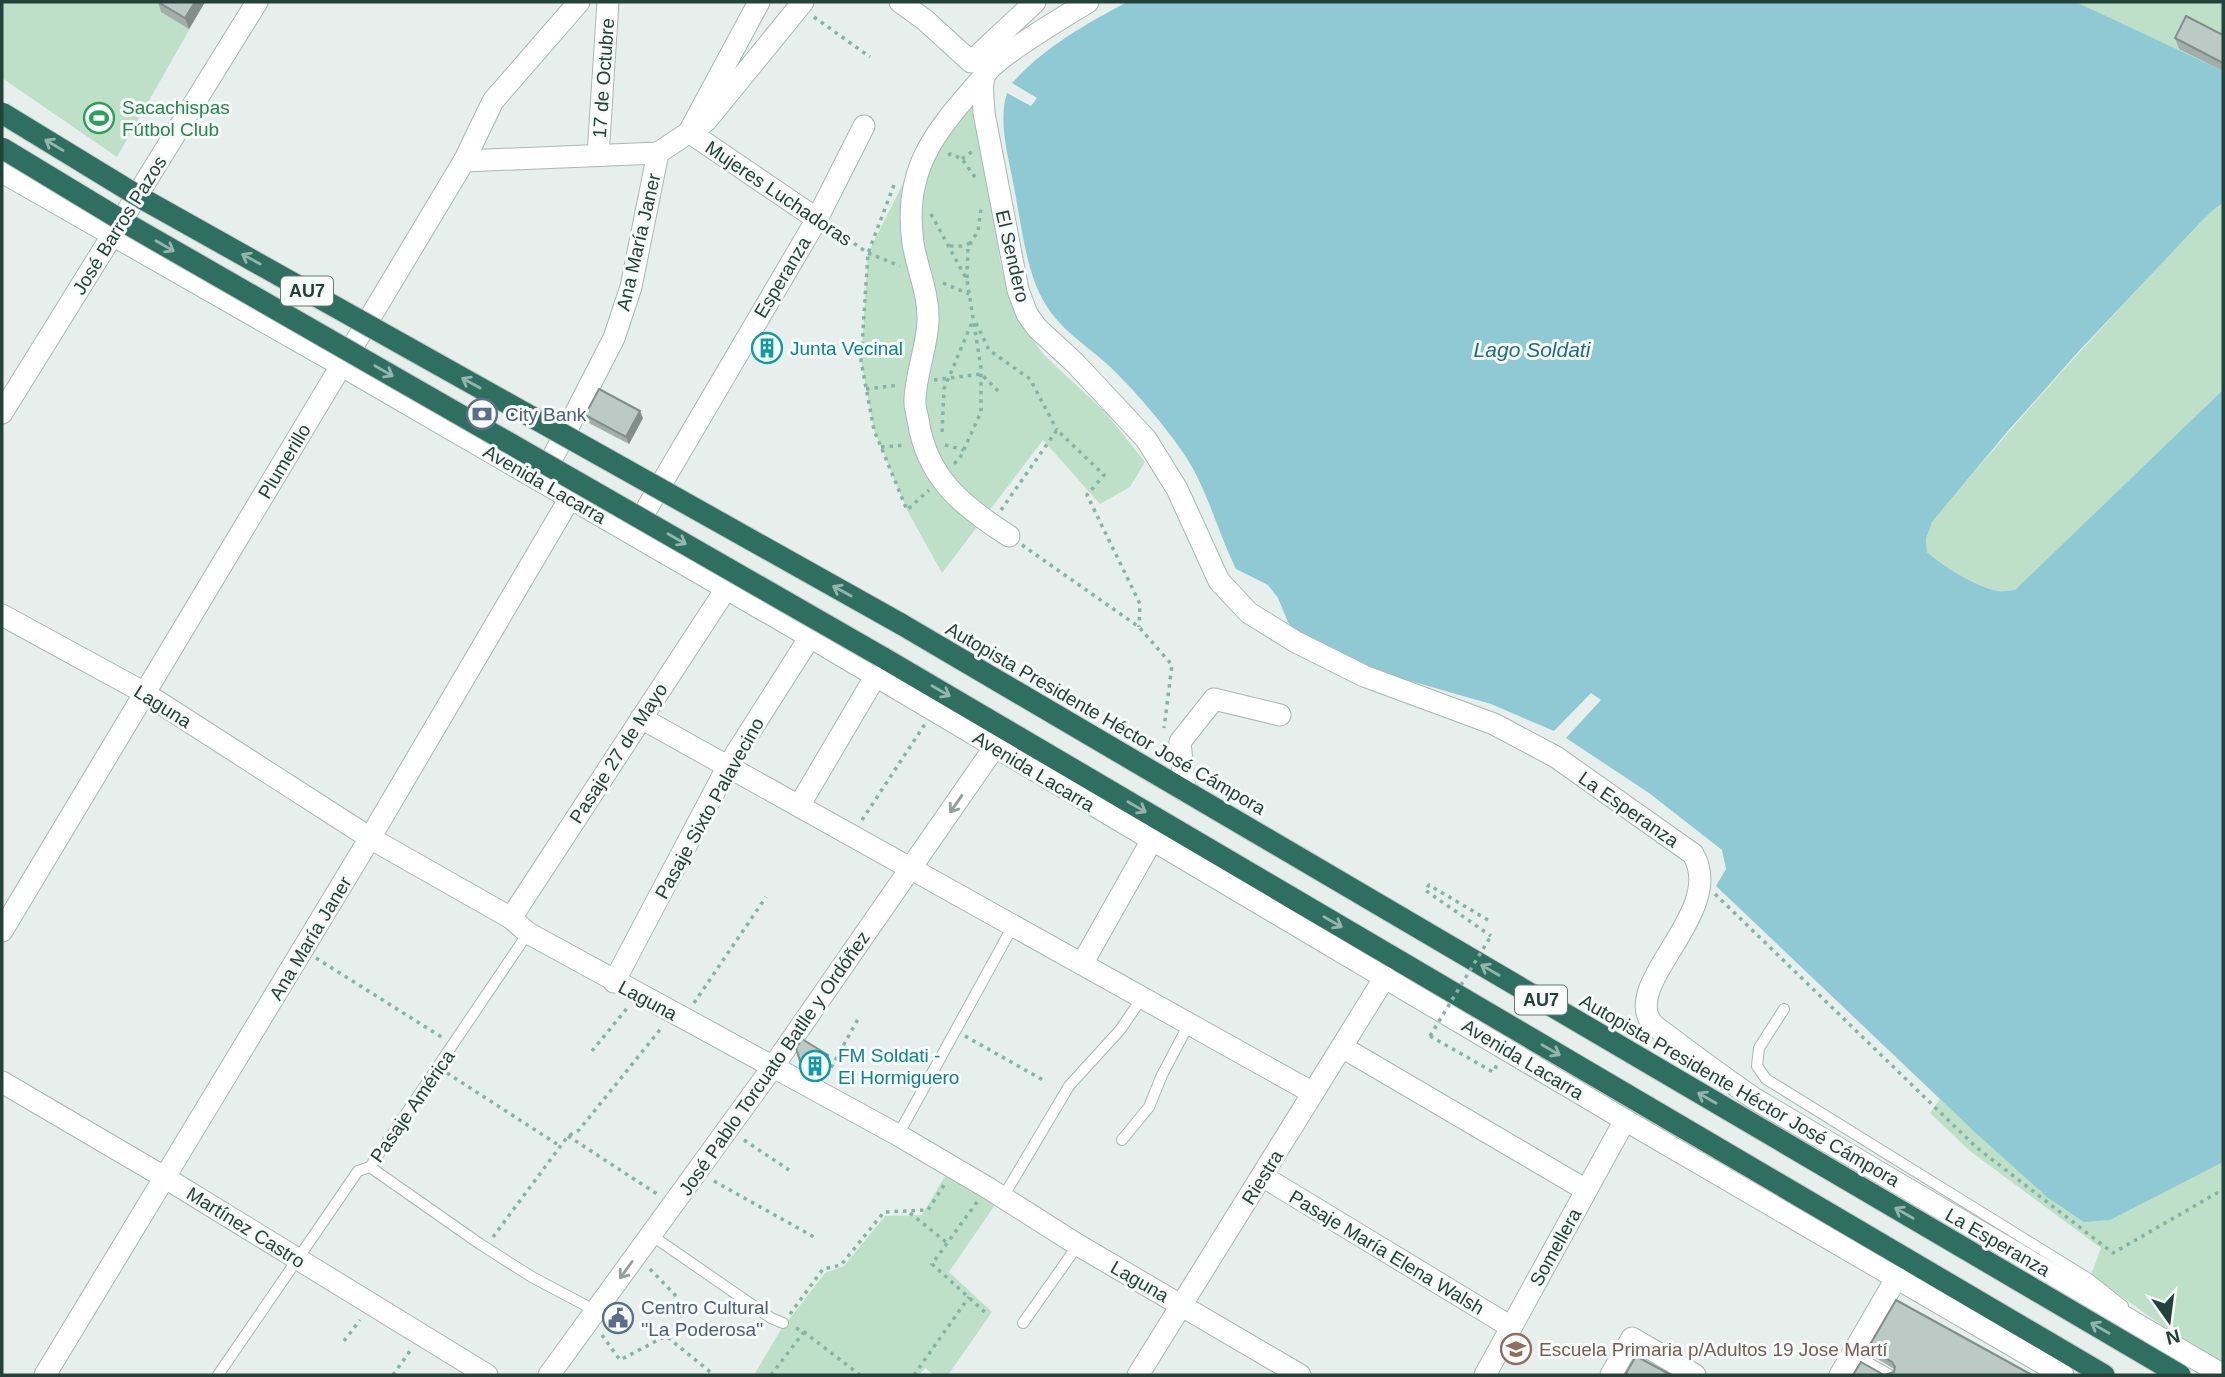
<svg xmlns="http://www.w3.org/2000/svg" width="2225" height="1377" font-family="Arial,sans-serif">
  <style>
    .green { fill: #bfe0c8 }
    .water { fill: #8ec9d4 }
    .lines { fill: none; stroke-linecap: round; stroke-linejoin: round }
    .service-casing { stroke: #a8b8b2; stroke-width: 12 }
    .minor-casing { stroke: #a8b8b2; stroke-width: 23 }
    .motorway-casing { stroke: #c2cac8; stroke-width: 23 }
    .path { stroke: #86b3a5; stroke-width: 3.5; stroke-dasharray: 3.5 5; stroke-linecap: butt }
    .service { stroke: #fff; stroke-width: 10 }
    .minor { stroke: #fff; stroke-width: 21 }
    .motorway { stroke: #2f6f62; stroke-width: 21 }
    .motorway-bridge-casing { stroke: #c2cac8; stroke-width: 23; stroke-linecap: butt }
    .path-bridge { stroke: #86b3a5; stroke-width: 3.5; stroke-dasharray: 3.5 5; stroke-linecap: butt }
    .motorway-bridge { stroke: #2f6f62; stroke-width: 21 }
    .wall { fill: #a1aea9 }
    .shaded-wall { fill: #838d89 }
    .building { fill: #bbcac4; stroke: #838d89; stroke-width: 2 }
    .oneway { stroke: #93b5ae }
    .oneway2 { stroke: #92a09c }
    .labels { text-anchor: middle; stroke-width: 6; stroke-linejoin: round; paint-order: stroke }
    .shield { fill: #f7fbf9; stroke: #637a73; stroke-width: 2 }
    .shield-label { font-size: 18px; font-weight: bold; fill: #24423a }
    .street-label { font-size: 19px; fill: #24423a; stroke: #f7fbf9 }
    .leisure-label { font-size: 19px; fill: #27864d; stroke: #f7fbf9; text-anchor: start }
    .culture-label { font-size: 19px; fill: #0d838f; stroke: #f7fbf9; text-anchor: start }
    .service-label { font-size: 19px; fill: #4e5e75; stroke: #f7fbf9; text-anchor: start }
    .education-label { font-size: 19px; fill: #785e54; stroke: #f7fbf9; text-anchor: start }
    .water-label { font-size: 21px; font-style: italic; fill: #1c6f80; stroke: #f7fbf9 }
  </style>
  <rect width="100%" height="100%" fill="#e6efeb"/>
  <!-- green -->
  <g class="green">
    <polygon points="2,2 205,2 117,157 2,78"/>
    <polygon points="2076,2 2223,2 2223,106 2089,8"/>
    <polygon points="971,95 982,126 1000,261 1010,301 1021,323 1044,355 1105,412 1145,462 1130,487 1100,504 1043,440 942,573 907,510 874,430 861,361 868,253 924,142"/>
    <path d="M2223,203V409L2015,590C2010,590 2003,592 1998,591C1976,587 1943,566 1927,552L1926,539L1932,522C2022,414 2115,311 2213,210Z"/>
    <polygon points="1852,1015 1887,1029 2223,1093 2223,1362 2163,1326 2091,1275 2101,1248 1970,1151 1930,1113 1940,1099"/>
    <polygon points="948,1171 999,1199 949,1272 992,1312 948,1375 934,1375 925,1368 919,1375 754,1375 780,1331 825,1273 844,1266 885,1216 922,1215"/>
  </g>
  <!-- water -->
  <path class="water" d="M1127,2H2076L2223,71V203L2213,210L2200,223L2079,351L2007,432L1932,522L1926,539L1927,552C1943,566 1976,587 1998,591C2003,592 2010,590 2015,590L2223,390V1162L2110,1220L2084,1222L2047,1197L1978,1135L1716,886L1726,869L1722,850L1649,793L1566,738L1601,700L1591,693L1554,731L1491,704L1386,674L1297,637L1288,622L1278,598L1268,585L1236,569C1218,533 1208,491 1186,457C1168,429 1132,387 1107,364C1086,345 1061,330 1046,305C1025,272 1021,220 1013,182C1008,155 998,121 1007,93L1031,106L1037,98L1012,83C1045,47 1084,25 1127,2Z"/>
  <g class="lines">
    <!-- service casing -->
    <g class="service-casing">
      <g id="service">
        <polyline points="1784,1009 1759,1048 1757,1066 1766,1079 2089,1279 2123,1306"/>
        <polyline points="898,1135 1013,926"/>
        <polyline points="1122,1140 1149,1107 1162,1075 1189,1024"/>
        <polyline points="370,1167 480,1244 532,1277 596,1311"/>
        <polyline points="1003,1197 1069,1086 1120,1030 1142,998"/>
        <polyline points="651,1235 771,1318 783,1323"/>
        <polyline points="1023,1323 1078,1245"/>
        <polyline points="1853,1354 1890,1375"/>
        <polyline points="218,1375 358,1171 370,1167 528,933"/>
      </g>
    </g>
    <!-- minor casing -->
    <g class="minor-casing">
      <g id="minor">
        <polyline points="759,2 689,132 817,219"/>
        <polyline points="900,2 925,20 971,62 1035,2"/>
        <path d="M1088,2C1067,15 995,57 985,75C980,85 984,102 984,113L1018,290L1027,314L1037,328L1075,363L1146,439L1177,489L1219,581L1249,613L1296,642L1364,676L1494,724L1556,757L1693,854C1727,911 1623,981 1651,1022C1656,1028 1666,1034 1672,1039C1700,1060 1727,1080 1755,1099L2223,1375"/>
        <path d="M985,75C938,129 902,166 913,243C917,269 929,293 928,321C927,347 916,373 915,399C914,406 917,413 918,420C927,478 962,506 1009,536"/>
        <polyline points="598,155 608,2"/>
        <polyline points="464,161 658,153"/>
        <polyline points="2,172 342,366 810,637 1625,1120 2063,1375"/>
        <polyline points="2,413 257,2"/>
        <polyline points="541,480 614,338 631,287 658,153 706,121 803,2"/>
        <polyline points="633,532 817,219 864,126"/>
        <polyline points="2,615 143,692 370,838 511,918 528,933 898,1135 988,1188 1078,1245 1300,1375"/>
        <polyline points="641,718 1313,1093"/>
        <polyline points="1185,791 1180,742 1214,699 1280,715"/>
        <polyline points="799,806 875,677"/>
        <polyline points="511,918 726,589"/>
        <polyline points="2,931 464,161 493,101 579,2"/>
        <polyline points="1082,964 1152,840"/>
        <polyline points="614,982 728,766 810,637"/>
        <polyline points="1342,1047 1586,1190"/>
        <polyline points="2,1082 164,1177 487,1375"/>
        <polyline points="1262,1176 1511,1327"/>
        <polyline points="45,1375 370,838 570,498"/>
        <polyline points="549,1375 772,1068 994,748"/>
        <polyline points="1138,1375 1385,977"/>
        <polyline points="1485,1375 1625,1120"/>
        <polyline points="1611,1375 1632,1338 1695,1375"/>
        <polyline points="1840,1375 1897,1277"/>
      </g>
    </g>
    <!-- motorway casing -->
    <g class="motorway-casing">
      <g id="motorway">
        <polyline points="901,624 2180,1375"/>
        <polyline points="882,657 2104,1375"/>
      </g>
    </g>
    <!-- path -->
    <g class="path">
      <polyline points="814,17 870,57"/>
      <polyline points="948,155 951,154 962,159 977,180"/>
      <polyline points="962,159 973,151"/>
      <polyline points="894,185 868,253 861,361 874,430 907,510 929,490"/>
      <polyline points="931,214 967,280 981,368 981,412 961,456 953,465"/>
      <polyline points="833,229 868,253 900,266"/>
      <polyline points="950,246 961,246 971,243"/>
      <polyline points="967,278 968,247 978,231 981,209"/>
      <polyline points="943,283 969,294"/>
      <polyline points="976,323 989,350 1030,379 1057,430"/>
      <polyline points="934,380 981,374 1001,394"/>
      <polyline points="866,389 899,385"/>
      <polyline points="942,432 944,389 973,320"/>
      <polyline points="945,445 964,450"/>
      <polyline points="881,447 906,445"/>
      <polyline points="1001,510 1057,430 1104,475 1087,495 1140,604 1139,627"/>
      <polyline points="1022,545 1139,627 1172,665 1164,728"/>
      <polyline points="862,820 925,724"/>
      <polyline points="1715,894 1976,1147 2113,1253 2217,1193 2223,1195"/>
      <polyline points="1488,920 1429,885 1425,890 1491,936"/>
      <polyline points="316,958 443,1038"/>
      <polyline points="694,1003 766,897"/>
      <polyline points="965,1036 1043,1080"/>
      <polyline points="1430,1036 1493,1072 1497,1065"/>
      <polyline points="592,1051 628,1007"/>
      <polyline points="447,1073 560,1146"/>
      <polyline points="827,1075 858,1019"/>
      <polyline points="568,1136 657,1194"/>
      <polyline points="744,1140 789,1170"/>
      <polyline points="714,1181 814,1237"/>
      <polyline points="977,1202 932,1264 988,1315"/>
      <polyline points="910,1213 946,1242"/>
      <polyline points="493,1237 568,1136 579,1130 663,1026"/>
      <polyline points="650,1269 679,1299"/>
      <polyline points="790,1314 823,1269 841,1265 884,1212 928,1210 944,1185"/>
      <polyline points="796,1328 804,1332 860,1375"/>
      <polyline points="602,1335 620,1360 666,1336 714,1375"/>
      <polyline points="344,1341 360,1320"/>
      <polyline points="393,1375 410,1351"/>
      <polyline points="771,1375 804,1332"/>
      <polyline points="914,1375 969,1297"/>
    </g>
    <!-- service -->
    <use href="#service" class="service"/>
    <!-- minor -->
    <use href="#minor" class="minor"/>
    <!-- motorway -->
    <use href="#motorway" class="motorway"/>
    <!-- motorway-bridge casing -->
    <g class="motorway-bridge-casing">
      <g id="motorway-bridge">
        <polyline points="2,113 143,199 901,624"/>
        <polyline points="2,148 131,226 882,657"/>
      </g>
    </g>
    <!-- path-bridge -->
    <polyline class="path-bridge" points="1430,1036 1491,936"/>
    <!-- motorway-bridge -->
    <use href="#motorway-bridge" class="motorway-bridge"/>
  </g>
  <!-- wall -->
  <g class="wall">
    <polygon points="158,2 205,2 189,29 161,12"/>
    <polygon points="2223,35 2223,71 2179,49 2175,38"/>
    <polygon points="779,345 771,363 756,351 755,347"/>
    <polygon points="585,415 643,418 629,444 587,422"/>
    <polygon points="796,1048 831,1062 821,1078 803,1068"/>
    <polygon points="1868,1348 2032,1375 1884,1375 1894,1372 1894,1369 1871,1355"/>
  </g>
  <!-- shaded-wall -->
  <g class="shaded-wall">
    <polygon points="195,2 205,2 189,29 185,18"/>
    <polygon points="778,341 779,345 771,363 770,360"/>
    <polygon points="640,411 643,418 629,444 626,437"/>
    <polygon points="828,1055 831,1062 821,1078 819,1071"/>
  </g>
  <!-- building -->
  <g class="building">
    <polygon points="158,2 195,2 185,18"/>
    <polygon points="2186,16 2223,35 2223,63 2175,38"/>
    <polygon points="762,333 778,341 770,360 755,347"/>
    <polygon points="599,389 640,411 626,437 585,415"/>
    <polygon points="802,1039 828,1055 819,1071 800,1061 796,1048"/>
    <polygon points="1896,1300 2032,1375 1853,1375 1861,1362 1884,1375 1894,1372 1895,1367 1892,1362 1868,1348"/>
    <polygon points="1636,1356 1671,1375 1625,1375"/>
  </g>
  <!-- one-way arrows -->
  <defs><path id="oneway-shaft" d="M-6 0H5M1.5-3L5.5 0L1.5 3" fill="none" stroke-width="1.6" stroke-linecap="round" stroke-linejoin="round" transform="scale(1.75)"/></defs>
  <g class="oneway">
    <use href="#oneway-shaft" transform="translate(54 145) rotate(-149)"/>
    <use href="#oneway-shaft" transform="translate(165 246) rotate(30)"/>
    <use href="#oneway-shaft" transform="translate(251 259) rotate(-151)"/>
    <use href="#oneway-shaft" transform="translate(384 371) rotate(30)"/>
    <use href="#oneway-shaft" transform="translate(471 383) rotate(-151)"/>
    <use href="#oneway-shaft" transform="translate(677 539) rotate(30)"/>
    <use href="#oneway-shaft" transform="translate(842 591) rotate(-151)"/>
    <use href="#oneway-shaft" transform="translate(941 691) rotate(30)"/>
    <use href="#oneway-shaft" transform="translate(1137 807) rotate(30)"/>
    <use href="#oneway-shaft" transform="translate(1333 922) rotate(30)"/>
    <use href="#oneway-shaft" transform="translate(1490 970) rotate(-150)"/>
    <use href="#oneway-shaft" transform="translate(1551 1050) rotate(30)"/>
    <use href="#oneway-shaft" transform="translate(1707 1098) rotate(-150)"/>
    <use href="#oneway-shaft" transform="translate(1904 1213) rotate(-150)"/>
    <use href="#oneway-shaft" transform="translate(2100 1328) rotate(-150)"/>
  </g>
  <g class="oneway2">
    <use href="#oneway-shaft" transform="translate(956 804) rotate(125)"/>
    <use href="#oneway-shaft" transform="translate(626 1270) rotate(126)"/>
  </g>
  <!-- icons -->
  <defs>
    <g id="stadium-ring" transform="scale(1.575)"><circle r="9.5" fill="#f7fbf9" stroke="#2e9e5b" stroke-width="1.5"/><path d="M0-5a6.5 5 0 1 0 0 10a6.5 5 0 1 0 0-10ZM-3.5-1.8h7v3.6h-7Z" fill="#2e9e5b"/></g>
    <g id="building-ring" transform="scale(1.575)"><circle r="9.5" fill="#f7fbf9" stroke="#0f9aa8" stroke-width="1.5"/><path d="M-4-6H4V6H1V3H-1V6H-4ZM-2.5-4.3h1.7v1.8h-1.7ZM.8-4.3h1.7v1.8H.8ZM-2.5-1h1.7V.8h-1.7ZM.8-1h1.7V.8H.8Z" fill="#0f9aa8"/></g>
    <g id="bank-ring" transform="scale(1.575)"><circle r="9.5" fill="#f7fbf9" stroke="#5c6f8a" stroke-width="1.5"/><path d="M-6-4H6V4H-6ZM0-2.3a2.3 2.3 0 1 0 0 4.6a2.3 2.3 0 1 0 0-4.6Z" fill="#5c6f8a"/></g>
    <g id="civic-ring" transform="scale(1.575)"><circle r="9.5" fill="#f7fbf9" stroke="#5c6f8a" stroke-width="1.5"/><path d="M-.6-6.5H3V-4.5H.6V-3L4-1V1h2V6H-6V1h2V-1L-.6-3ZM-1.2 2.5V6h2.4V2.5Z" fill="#5c6f8a"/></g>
    <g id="school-ring" transform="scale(1.575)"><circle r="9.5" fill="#f7fbf9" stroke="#8d6e63" stroke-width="1.5"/><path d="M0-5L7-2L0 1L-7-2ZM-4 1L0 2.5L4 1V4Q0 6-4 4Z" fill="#8d6e63"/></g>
  </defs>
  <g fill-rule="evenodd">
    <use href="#stadium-ring" x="99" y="118"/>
    <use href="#building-ring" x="767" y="348"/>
    <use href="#bank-ring" x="482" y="414"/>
    <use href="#building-ring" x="815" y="1066"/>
    <use href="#civic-ring" x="618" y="1318"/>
    <use href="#school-ring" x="1516" y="1349"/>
  </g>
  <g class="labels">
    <!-- shield labels -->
    <g class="shield">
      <rect x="281" y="276.5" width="52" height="29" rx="5"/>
      <rect x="1515" y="985.5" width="52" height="29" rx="5"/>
    </g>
    <g class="shield-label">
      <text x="307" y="297">AU7</text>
      <text x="1541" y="1006">AU7</text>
    </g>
    <!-- street labels -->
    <g class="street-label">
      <text transform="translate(603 78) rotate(-86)" y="7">17 de Octubre</text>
      <text transform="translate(779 193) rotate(34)" y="7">Mujeres Luchadoras</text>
      <text transform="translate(119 225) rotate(-58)" y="7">José Barros Pazos</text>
      <text transform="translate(638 242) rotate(-77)" y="7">Ana María Janer</text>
      <text transform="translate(1013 256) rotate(77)" y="7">El Sendero</text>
      <text transform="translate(782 277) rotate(-59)" y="7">Esperanza</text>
      <text transform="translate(284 461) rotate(-59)" y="7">Plumerillo</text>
      <text transform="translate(545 484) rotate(30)" y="7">Avenida Lacarra</text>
      <text transform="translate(163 706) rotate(32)" y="7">Laguna</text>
      <text transform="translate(1106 718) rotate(30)" y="7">Autopista Presidente Héctor José Cámpora</text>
      <text transform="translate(618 753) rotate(-57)" y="7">Pasaje 27 de Mayo</text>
      <text transform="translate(1034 771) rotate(31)" y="7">Avenida Lacarra</text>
      <text transform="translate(709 808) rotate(-61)" y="7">Pasaje Sixto Palavecino</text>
      <text transform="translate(1629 809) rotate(35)" y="7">La Esperanza</text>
      <text transform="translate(310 938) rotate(-59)" y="7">Ana María Janer</text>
      <text transform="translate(648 1000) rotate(28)" y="7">Laguna</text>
      <text transform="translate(1523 1059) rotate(31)" y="7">Avenida Lacarra</text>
      <text transform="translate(774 1063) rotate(-55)" y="7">José Pablo Torcuato Batlle y Ordóñez</text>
      <text transform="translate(1740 1090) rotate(30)" y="7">Autopista Presidente Héctor José Cámpora</text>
      <text transform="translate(412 1106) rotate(-55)" y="7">Pasaje América</text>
      <text transform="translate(1262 1177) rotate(-58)" y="7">Riestra</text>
      <text transform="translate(246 1227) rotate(32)" y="7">Martínez Castro</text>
      <text transform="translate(1998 1242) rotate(30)" y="7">La Esperanza</text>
      <text transform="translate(1555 1247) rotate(-61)" y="7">Somellera</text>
      <text transform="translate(1387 1252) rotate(31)" y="7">Pasaje María Elena Walsh</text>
      <text transform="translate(1140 1281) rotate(30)" y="7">Laguna</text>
    </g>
    <!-- leisure labels -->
    <g class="leisure-label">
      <text x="122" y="114">Sacachispas<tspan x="122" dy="22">Fútbol Club</tspan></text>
    </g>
    <!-- culture labels -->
    <g class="culture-label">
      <text x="790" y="355">Junta Vecinal</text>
      <text x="838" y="1062">FM Soldati -<tspan x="838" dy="22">El Hormiguero</tspan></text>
    </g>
    <!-- service labels -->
    <g class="service-label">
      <text x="505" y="421">City Bank</text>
      <text x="641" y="1314">Centro Cultural<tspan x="641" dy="22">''La Poderosa''</tspan></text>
    </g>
    <!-- education labels -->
    <g class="education-label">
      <text x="1539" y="1356">Escuela Primaria p/Adultos 19 Jose Martí</text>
    </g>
    <!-- water labels -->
    <g class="water-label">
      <text x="1532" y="357">Lago Soldati</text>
    </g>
  </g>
  <!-- border -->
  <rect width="2225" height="1377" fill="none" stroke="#24423a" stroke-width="7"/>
  <!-- north arrow -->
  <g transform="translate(2169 1321) rotate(166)" stroke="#f7fbf9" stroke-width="5" paint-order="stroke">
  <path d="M0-5L12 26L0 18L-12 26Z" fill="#24423a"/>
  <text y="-10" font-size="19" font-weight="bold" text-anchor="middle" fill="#24423a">N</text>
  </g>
</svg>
